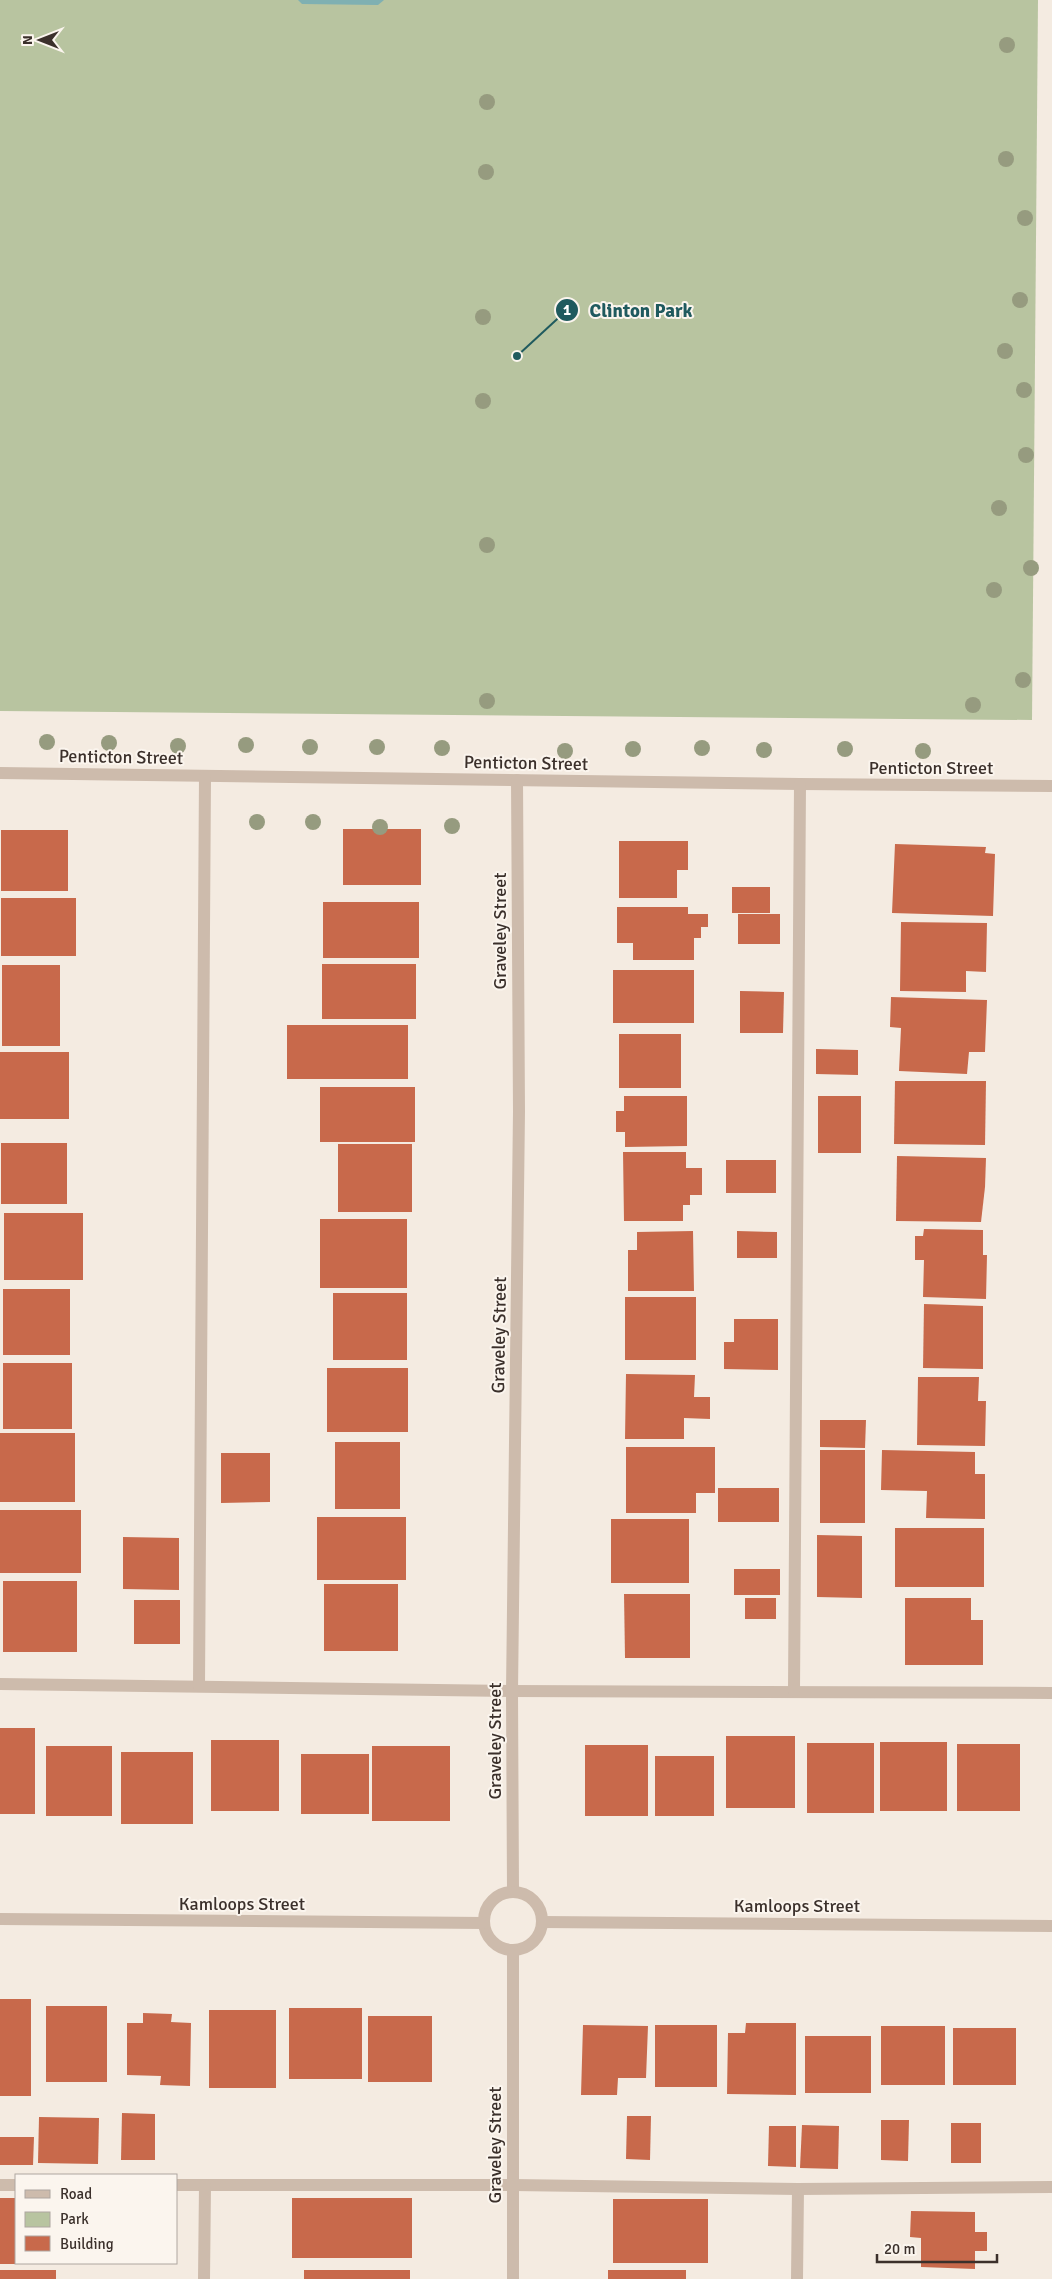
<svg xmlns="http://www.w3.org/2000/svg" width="1052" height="2279" font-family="Signika,sans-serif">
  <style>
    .green { fill: #b8c4a0 }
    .water { fill: #7fb0b2 }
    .building { fill: #c8694b }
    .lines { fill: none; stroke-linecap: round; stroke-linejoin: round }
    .minor { stroke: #cdbbac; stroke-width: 12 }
    .tree { fill: #969b7f }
    .labels { text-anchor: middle; stroke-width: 4; stroke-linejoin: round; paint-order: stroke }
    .street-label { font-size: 18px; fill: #3b302b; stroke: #fbf5ee }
    .leader { fill: none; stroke: #1f5a5e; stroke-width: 2 }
    .callout-dot { fill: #1f5a5e; stroke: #fbf5ee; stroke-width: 2 }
    .mark-label { font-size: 15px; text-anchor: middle; font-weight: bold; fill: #fff }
    .callout-label { font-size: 19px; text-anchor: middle; font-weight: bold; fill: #1f5a5e; stroke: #fbf5ee; stroke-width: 4; stroke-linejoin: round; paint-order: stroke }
  </style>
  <rect width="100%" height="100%" fill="#f4ebe1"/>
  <!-- green -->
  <polygon class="green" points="0,0 1038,0 1032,720 0,711"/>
  <!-- water -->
  <polygon class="water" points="298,0 384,0 378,5 302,4"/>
  <!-- building -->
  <g class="building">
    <rect x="343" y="829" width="78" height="56"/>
    <rect x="1" y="830" width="67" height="61"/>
    <polygon points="619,841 688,841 688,870 677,870 677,898 619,898"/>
    <polygon points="895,844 986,847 985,853 995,854 993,916 892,913"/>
    <rect x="732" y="887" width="38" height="26"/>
    <rect x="1" y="898" width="75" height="58"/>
    <rect x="323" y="902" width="96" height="56"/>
    <polygon points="617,907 688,907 688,914 708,914 708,927 701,927 701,938 694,938 694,960 633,960 633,943 617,943"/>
    <rect x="738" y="914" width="42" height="30"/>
    <polygon points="901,922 987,923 986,972 966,971 966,992 900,991"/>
    <rect x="322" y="964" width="94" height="55"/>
    <rect x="2" y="965" width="58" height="81"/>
    <rect x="613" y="970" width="81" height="53"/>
    <polygon points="740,991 784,992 783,1033 740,1033"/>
    <polygon points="891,997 987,1000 985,1052 969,1052 967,1074 899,1071 901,1028 890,1027"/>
    <rect x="287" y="1025" width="121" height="54"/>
    <rect x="619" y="1034" width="62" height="54"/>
    <polygon points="816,1049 858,1050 858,1075 816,1074"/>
    <rect x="0" y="1052" width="69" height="67"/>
    <polygon points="895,1081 986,1081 985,1145 894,1144"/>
    <rect x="320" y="1087" width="95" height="55"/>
    <polygon points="624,1096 687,1096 687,1146 625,1147 625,1132 616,1132 616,1111 624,1111"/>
    <rect x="818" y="1096" width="43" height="57"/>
    <rect x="1" y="1143" width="66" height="61"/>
    <rect x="338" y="1144" width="74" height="68"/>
    <polygon points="623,1152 686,1152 686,1168 702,1168 702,1195 690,1195 690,1205 683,1205 683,1221 624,1221"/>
    <polygon points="897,1156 986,1158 985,1187 981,1222 896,1221"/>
    <rect x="726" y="1160" width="50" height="33"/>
    <rect x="4" y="1213" width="79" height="67"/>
    <rect x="320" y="1219" width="87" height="69"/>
    <polygon points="924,1229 983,1230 983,1255 987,1255 986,1299 923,1297 924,1260 915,1260 915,1236 923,1236"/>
    <polygon points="693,1231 694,1291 628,1291 628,1250 637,1250 637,1232"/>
    <polygon points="737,1231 777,1232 777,1258 737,1258"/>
    <rect x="3" y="1289" width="67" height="66"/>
    <rect x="333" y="1293" width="74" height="67"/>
    <rect x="625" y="1297" width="71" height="63"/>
    <polygon points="924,1304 983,1306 983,1369 923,1368"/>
    <polygon points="734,1319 778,1319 778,1370 724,1369 724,1342 734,1342"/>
    <rect x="3" y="1363" width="69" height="66"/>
    <rect x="327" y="1368" width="81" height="64"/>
    <polygon points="626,1374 695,1375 694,1397 710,1397 710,1419 684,1418 684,1439 625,1439"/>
    <polygon points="918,1377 979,1377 978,1401 986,1401 985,1446 917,1445"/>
    <polygon points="820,1420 866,1420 865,1448 820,1447"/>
    <rect x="0" y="1433" width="75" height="69"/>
    <rect x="335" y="1442" width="65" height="67"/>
    <polygon points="626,1447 715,1447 715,1493 696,1493 696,1513 626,1513"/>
    <rect x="820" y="1450" width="45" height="73"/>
    <polygon points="882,1450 975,1452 975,1474 985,1474 985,1519 926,1518 927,1491 881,1490"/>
    <polygon points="221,1453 270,1453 270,1502 221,1503"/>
    <rect x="718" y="1488" width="61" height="34"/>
    <rect x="0" y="1510" width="81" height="63"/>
    <rect x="317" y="1517" width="89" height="63"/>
    <rect x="611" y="1519" width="78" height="64"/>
    <rect x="895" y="1528" width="89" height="59"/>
    <polygon points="817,1535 862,1536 862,1598 817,1597"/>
    <polygon points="123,1537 179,1538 179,1590 123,1589"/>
    <rect x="734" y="1569" width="46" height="26"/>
    <rect x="3" y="1581" width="74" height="71"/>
    <rect x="324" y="1584" width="74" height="67"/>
    <polygon points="624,1594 690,1594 690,1658 625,1658"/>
    <rect x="745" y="1598" width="31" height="21"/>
    <polygon points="905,1598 971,1598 971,1620 983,1620 983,1665 905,1665"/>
    <rect x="134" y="1600" width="46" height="44"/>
    <rect x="0" y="1728" width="35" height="86"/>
    <rect x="726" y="1736" width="69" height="72"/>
    <rect x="211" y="1740" width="68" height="71"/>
    <rect x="880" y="1742" width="67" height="69"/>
    <rect x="807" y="1743" width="67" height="70"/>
    <rect x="957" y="1744" width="63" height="67"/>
    <rect x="585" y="1745" width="63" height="71"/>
    <rect x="46" y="1746" width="66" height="70"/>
    <rect x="372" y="1746" width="78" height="75"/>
    <rect x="121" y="1752" width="72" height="72"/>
    <rect x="301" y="1754" width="68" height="60"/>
    <rect x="655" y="1756" width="59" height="60"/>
    <rect x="0" y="1999" width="31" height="97"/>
    <rect x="46" y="2006" width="61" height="76"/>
    <rect x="289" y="2008" width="73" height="71"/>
    <rect x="209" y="2010" width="67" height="78"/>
    <polygon points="143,2013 172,2014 171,2022 191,2023 190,2086 160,2085 161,2076 127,2075 127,2023 143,2023"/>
    <rect x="368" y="2016" width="64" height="66"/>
    <polygon points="746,2023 796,2023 796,2095 727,2094 728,2033 745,2033"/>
    <polygon points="583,2025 648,2026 646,2078 618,2078 617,2095 581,2095"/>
    <rect x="655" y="2025" width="62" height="62"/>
    <rect x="881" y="2026" width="64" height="59"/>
    <rect x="953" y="2028" width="63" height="57"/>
    <rect x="805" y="2036" width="66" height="57"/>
    <polygon points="122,2113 155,2114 155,2160 121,2160"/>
    <polygon points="627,2116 651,2116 650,2160 626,2159"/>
    <polygon points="39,2117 99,2118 98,2164 38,2163"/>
    <polygon points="881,2120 909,2120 908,2161 881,2160"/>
    <rect x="951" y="2123" width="30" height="40"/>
    <polygon points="802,2125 839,2126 838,2169 800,2168"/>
    <polygon points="769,2126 796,2126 796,2167 768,2166"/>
    <polygon points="0,2137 34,2137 33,2165 0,2165"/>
    <rect x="0" y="2198" width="16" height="66"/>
    <rect x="292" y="2198" width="120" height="60"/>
    <rect x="613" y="2199" width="95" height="64"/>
    <polygon points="911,2211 975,2212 975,2232 987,2232 987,2251 975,2251 975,2269 921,2267 921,2238 910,2237"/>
    <rect x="0" y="2270" width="56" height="9"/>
    <rect x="304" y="2270" width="106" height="9"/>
    <rect x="608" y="2270" width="78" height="9"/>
  </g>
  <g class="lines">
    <!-- minor -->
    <g class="minor">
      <polyline points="0,773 800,784 1052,786"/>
      <polyline points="0,1684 512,1691 1052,1693"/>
      <polyline points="199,1686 205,776"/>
      <polyline points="794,1691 800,784"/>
      <polyline points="513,1891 512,1691 519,1111 517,780"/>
      <circle cx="513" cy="1921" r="29"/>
      <polyline points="0,1919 484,1923"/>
      <polyline points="543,1922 1052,1926"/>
      <polyline points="513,1950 513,2279"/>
      <polyline points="0,2185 16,2185"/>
      <polyline points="176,2185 513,2185 798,2189 1052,2187"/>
      <polyline points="204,2279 205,2185"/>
      <polyline points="797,2279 798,2189"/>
    </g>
  </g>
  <!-- trees -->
  <g class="tree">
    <circle cx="1007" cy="45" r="8"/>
    <circle cx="487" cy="102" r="8"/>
    <circle cx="1006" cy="159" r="8"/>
    <circle cx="486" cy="172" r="8"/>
    <circle cx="1025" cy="218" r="8"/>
    <circle cx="1020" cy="300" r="8"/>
    <circle cx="483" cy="317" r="8"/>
    <circle cx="1005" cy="351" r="8"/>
    <circle cx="1024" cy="390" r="8"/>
    <circle cx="483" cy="401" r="8"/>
    <circle cx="1026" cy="455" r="8"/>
    <circle cx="999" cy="508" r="8"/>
    <circle cx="487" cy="545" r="8"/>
    <circle cx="1031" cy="568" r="8"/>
    <circle cx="994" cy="590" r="8"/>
    <circle cx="1023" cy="680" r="8"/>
    <circle cx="487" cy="701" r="8"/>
    <circle cx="973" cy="705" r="8"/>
    <circle cx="47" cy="742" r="8"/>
    <circle cx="109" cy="743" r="8"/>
    <circle cx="246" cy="745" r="8"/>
    <circle cx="178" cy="746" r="8"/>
    <circle cx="310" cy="747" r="8"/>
    <circle cx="377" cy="747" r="8"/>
    <circle cx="442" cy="748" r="8"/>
    <circle cx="702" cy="748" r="8"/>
    <circle cx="633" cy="749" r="8"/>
    <circle cx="845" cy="749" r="8"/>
    <circle cx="764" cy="750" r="8"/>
    <circle cx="565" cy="751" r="8"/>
    <circle cx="923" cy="751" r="8"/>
    <circle cx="257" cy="822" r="8"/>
    <circle cx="313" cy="822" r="8"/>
    <circle cx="452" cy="826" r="8"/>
    <circle cx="380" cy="827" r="8"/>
  </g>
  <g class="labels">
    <!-- street labels -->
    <g class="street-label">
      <text transform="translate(121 757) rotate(1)" y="6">Penticton Street</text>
      <text transform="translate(526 763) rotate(1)" y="6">Penticton Street</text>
      <text x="931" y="774">Penticton Street</text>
      <text transform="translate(500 931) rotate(-90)" y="6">Graveley Street</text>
      <text transform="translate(499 1335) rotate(-89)" y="6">Graveley Street</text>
      <text transform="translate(495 1741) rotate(-90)" y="6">Graveley Street</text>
      <text x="242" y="1910">Kamloops Street</text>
      <text x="797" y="1912">Kamloops Street</text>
      <text transform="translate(495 2145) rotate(-90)" y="6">Graveley Street</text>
    </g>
  </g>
  <!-- callouts -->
  <path class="leader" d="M517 356L567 310"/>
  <g class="callout-dot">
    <circle cx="517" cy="356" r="5"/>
    <circle cx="567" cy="310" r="12"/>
  </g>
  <g class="mark-label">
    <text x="567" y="315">1</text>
  </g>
  <g class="callout-label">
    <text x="641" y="317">Clinton Park</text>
  </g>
  <!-- legend -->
  <rect x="15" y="2174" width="162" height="90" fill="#fbf5ee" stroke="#aea6a0"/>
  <rect x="25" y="2190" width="25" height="8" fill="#cdbbac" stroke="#aea6a0"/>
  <text x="60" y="2199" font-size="15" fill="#3b302b">Road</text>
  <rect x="25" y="2212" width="25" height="15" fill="#b8c4a0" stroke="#aea6a0"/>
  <text x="60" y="2224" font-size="15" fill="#3b302b">Park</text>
  <rect x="25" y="2236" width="25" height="15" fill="#c8694b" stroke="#aea6a0"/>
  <text x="60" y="2249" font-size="15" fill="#3b302b">Building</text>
  <!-- north arrow -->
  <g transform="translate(40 40) rotate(270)" stroke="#fbf5ee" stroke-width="4" paint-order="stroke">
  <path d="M0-4L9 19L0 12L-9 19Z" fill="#3b302b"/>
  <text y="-8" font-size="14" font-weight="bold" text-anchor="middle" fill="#3b302b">N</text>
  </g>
  <!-- scale -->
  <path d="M877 2254v8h120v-8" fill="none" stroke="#3b302b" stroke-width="2.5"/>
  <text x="884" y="2254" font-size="15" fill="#3b302b" stroke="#fbf5ee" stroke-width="4" paint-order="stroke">20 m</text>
</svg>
